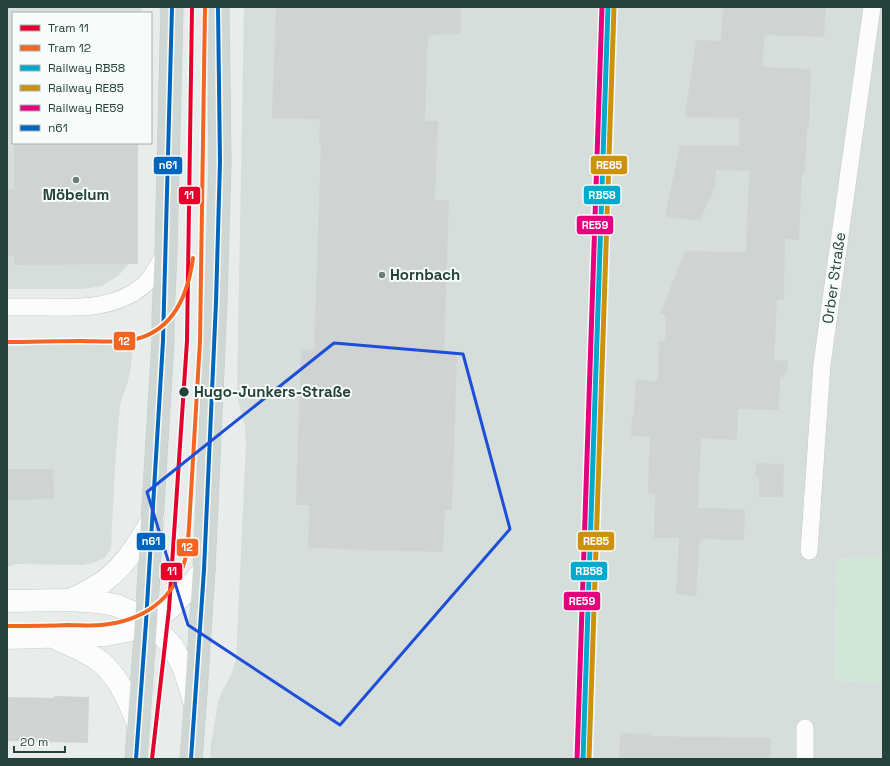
<svg xmlns="http://www.w3.org/2000/svg" width="890" height="766" font-family="'Space Grotesk',sans-serif">
  <style>
    .built { fill: #d6dedb }
    .green { fill: #d1e6d8 }
    .building { fill: #cfd4d2 }
    .lines { fill: none; stroke-linecap: round; stroke-linejoin: round }
    .street-casing { stroke: #c5cac8; stroke-width: 18 }
    .secondary-casing { stroke: #c3cbc8; stroke-width: 23 }
    .primary-casing { stroke: #c3ccc9; stroke-width: 23 }
    .street { stroke: #fcfcfc; stroke-width: 17 }
    .secondary { stroke: #fcfcfc; stroke-width: 22 }
    .primary { stroke: #cfd7d5; stroke-width: 22 }
    .bus-1-casing { stroke: #f7fbf9; stroke-width: 7 }
    .bus-1 { stroke: #0065bd; stroke-width: 4 }
    .rail-1-casing { stroke: #f7fbf9; stroke-width: 8 }
    .rail-2-casing { stroke: #f7fbf9; stroke-width: 8 }
    .rail-3-casing { stroke: #f7fbf9; stroke-width: 8 }
    .rail-1 { stroke: #00a9ce; stroke-width: 5 }
    .rail-2 { stroke: #cd920c; stroke-width: 5 }
    .rail-3 { stroke: #e5007d; stroke-width: 5 }
    .tram-1-casing { stroke: #f7fbf9; stroke-width: 7 }
    .tram-2-casing { stroke: #f7fbf9; stroke-width: 7 }
    .tram-1 { stroke: #e4002b; stroke-width: 4 }
    .tram-2 { stroke: #f26522; stroke-width: 4 }
    .marked { fill: none; stroke: #1d4ed8; stroke-width: 3; stroke-linejoin: round }
    .poi-dot { fill: #697e78; stroke: #f7fbf9; stroke-width: 1.5 }
    .stop-dot { fill: #24423a; stroke: #f7fbf9; stroke-width: 1.5 }
    .labels { text-anchor: middle; stroke-width: 4; stroke-linejoin: round; paint-order: stroke }
    .poi-label { font-size: 15px; font-weight: bold; fill: #24423a; stroke: #f7fbf9 }
    .street-label { font-size: 15px; fill: #24423a; stroke: #f7fbf9 }
    .stop-label { font-size: 15px; font-weight: bold; fill: #24423a; stroke: #f7fbf9; text-anchor: start }
    .line-badge { stroke: #f7fbf9; stroke-width: 1.5 }
    .badge-label { font-size: 11px; text-anchor: middle; font-weight: bold; fill: #fff }
  </style>
  <rect width="100%" height="100%" fill="#e8edeb"/>
  <!-- built -->
  <g class="built">
    <polygon points="7,7 142,7 142,13 13,13 13,143 138,143 136,229 128,265 118,276 102,286 83,289 7,289"/>
    <polygon points="244,7 883,7 883,556 837,559 834,681 883,683 883,759 210,759 211,744 218,702 221,693 231,675 236,660 246,443 245,426 240,408 237,393"/>
    <polygon points="7,340 133,341 131,366 128,381 120,405 115,467 111,548 107,555 103,559 93,563 82,565 16,564 7,567"/>
  </g>
  <!-- green -->
  <polygon class="green" points="883,556 883,683 834,681 837,559"/>
  <!-- building -->
  <g class="building">
    <polygon points="276,7 461,7 461,34 428,35 425,121 438,121 435,200 449,200 444,354 457,354 452,510 445,510 443,552 308,548 309,505 296,505 301,349 314,350 321,144 319,144 320,119 272,118"/>
    <polygon points="723,7 826,7 824,37 764,35 763,67 811,69 809,127 807,127 805,172 802,172 799,240 785,239 784,299 777,300 774,360 788,361 787,374 785,374 784,377 780,377 779,410 738,409 737,440 701,438 698,508 745,509 744,540 700,539 696,596 676,594 679,538 654,538 655,494 648,493 650,437 631,436 632,415 634,415 636,380 658,381 659,341 665,341 666,315 660,314 685,251 746,252 749,171 716,170 715,187 700,220 678,219 665,216 680,146 739,146 739,118 686,117 687,115 685,115 696,40 721,41"/>
    <polygon points="14,143 138,143 138,264 14,265 14,256 7,256 7,189 14,189"/>
    <polygon points="756,463 784,464 783,497 759,497 759,477 755,477"/>
    <polygon points="7,469 53,469 54,499 7,500"/>
    <polygon points="54,696 89,697 88,743 7,741 7,697 54,698"/>
    <polygon points="620,733 650,734 650,736 771,738 770,759 619,759"/>
  </g>
  <g class="lines">
    <!-- street casing -->
    <g class="street-casing">
      <g id="street">
        <path d="M7,307C21,307 36,307 50,307C83,308 116,308 143,286C153,277 159,264 165,253"/>
        <polyline points="809,551 822,364 872,7"/>
        <polyline points="805,759 805,728"/>
      </g>
    </g>
    <!-- secondary casing -->
    <g class="secondary-casing">
      <g id="secondary">
        <path d="M70,600C79,596 87,592 95,587C122,572 138,544 153,519"/>
        <polyline points="7,601 69,600 98,602 115,605 132,612 155,628 166,639 173,647 184,669 195,704"/>
        <polyline points="7,638 105,635 127,631 137,628 169,609 191,586 204,570"/>
        <path d="M57,639C72,646 89,652 102,663C120,679 129,702 138,724"/>
      </g>
    </g>
    <!-- primary casing -->
    <g class="primary-casing">
      <g id="primary">
        <polyline points="136,759 146,622 163,341 163,316 166,251 172,7"/>
        <polyline points="191,759 195,708 204,570 216,302 220,162 218,7"/>
      </g>
    </g>
    <!-- street -->
    <use href="#street" class="street"/>
    <!-- secondary -->
    <use href="#secondary" class="secondary"/>
    <!-- primary -->
    <use href="#primary" class="primary"/>
    <!-- bus-1 casing -->
    <g class="bus-1-casing">
      <g id="bus-1">
        <polyline points="136,759 146,622 163,341 172,7"/>
        <polyline points="191,759 204,570 216,302 220,162 218,7"/>
      </g>
    </g>
    <!-- bus-1 -->
    <use href="#bus-1" class="bus-1"/>
    <!-- rail-1 casing -->
    <g class="rail-1-casing">
      <polyline id="rail-1" points="583,759 608,7"/>
    </g>
    <!-- rail-2 casing -->
    <g class="rail-2-casing">
      <polyline id="rail-2" points="589,759 614,7"/>
    </g>
    <!-- rail-3 casing -->
    <g class="rail-3-casing">
      <polyline id="rail-3" points="577,759 602,7"/>
    </g>
    <!-- rail-1 -->
    <use href="#rail-1" class="rail-1"/>
    <!-- rail-2 -->
    <use href="#rail-2" class="rail-2"/>
    <!-- rail-3 -->
    <use href="#rail-3" class="rail-3"/>
    <!-- tram-1 casing -->
    <g class="tram-1-casing">
      <polyline id="tram-1" points="152,759 169,609 187,341 192,7"/>
    </g>
    <!-- tram-2 casing -->
    <g class="tram-2-casing">
      <g id="tram-2">
        <path d="M7,342C31,342 56,341 80,341C97,341 115,343 132,340C173,332 188,295 193,258"/>
        <path d="M7,626C27,626 48,626 68,625C79,625 90,626 101,625C142,621 173,601 185,560C188,550 188,538 189,527L200,341L205,7"/>
      </g>
    </g>
    <!-- tram-1 -->
    <use href="#tram-1" class="tram-1"/>
    <!-- tram-2 -->
    <use href="#tram-2" class="tram-2"/>
  </g>
  <!-- marked area -->
  <path class="marked" d="M334,343L463,354L510,529L340,725L188,625L147,492Z"/>
  <!-- markers -->
  <g class="poi-dot">
    <circle cx="76" cy="180" r="4"/>
    <circle cx="382" cy="275" r="4"/>
  </g>
  <circle class="stop-dot" cx="184" cy="392" r="5.5"/>
  <g class="labels">
    <!-- poi labels -->
    <g class="poi-label">
      <text x="76" y="200">Möbelum</text>
      <text x="390" y="280" text-anchor="start">Hornbach</text>
    </g>
    <!-- street labels -->
    <g class="street-label">
      <text transform="translate(834 278) rotate(-82)" y="5">Orber Straße</text>
    </g>
    <!-- stop labels -->
    <g class="stop-label">
      <text x="194" y="397">Hugo-Junkers-Straße</text>
    </g>
  </g>
  <g class="line-badge">
    <rect x="590" y="155" width="38" height="20" rx="4" fill="#cd920c"/>
    <rect x="153" y="156" width="30" height="19" rx="4" fill="#0065bd"/>
    <rect x="583" y="185" width="38" height="20" rx="4" fill="#00a9ce"/>
    <rect x="178" y="186" width="23" height="19" rx="4" fill="#e4002b"/>
    <rect x="576" y="215" width="38" height="20" rx="4" fill="#e5007d"/>
    <rect x="113" y="331" width="23" height="20" rx="4" fill="#f26522"/>
    <rect x="577" y="531" width="38" height="20" rx="4" fill="#cd920c"/>
    <rect x="136" y="532" width="30" height="19" rx="4" fill="#0065bd"/>
    <rect x="176" y="538" width="23" height="19" rx="4" fill="#f26522"/>
    <rect x="570" y="561" width="38" height="20" rx="4" fill="#00a9ce"/>
    <rect x="160" y="562" width="23" height="19" rx="4" fill="#e4002b"/>
    <rect x="563" y="591" width="38" height="20" rx="4" fill="#e5007d"/>
  </g>
  <g class="badge-label">
    <text x="609" y="169">RE85</text>
    <text x="168" y="169">n61</text>
    <text x="602" y="199">RB58</text>
    <text x="189" y="199">11</text>
    <text x="595" y="229">RE59</text>
    <text x="124" y="345">12</text>
    <text x="596" y="545">RE85</text>
    <text x="151" y="545">n61</text>
    <text x="187" y="551">12</text>
    <text x="589" y="575">RB58</text>
    <text x="172" y="575">11</text>
    <text x="582" y="605">RE59</text>
  </g>
  <!-- border -->
  <rect width="890" height="766" fill="none" stroke="#24423a" stroke-width="16"/>
  <!-- legend -->
  <rect x="12" y="12" width="140" height="132" fill="#f7fbf9" stroke="#a3b1ad"/>
  <rect x="20" y="25" width="20" height="6" fill="#e4002b" stroke="#a3b1ad"/>
  <text x="48" y="32" font-size="12" fill="#24423a">Tram 11</text>
  <rect x="20" y="45" width="20" height="6" fill="#f26522" stroke="#a3b1ad"/>
  <text x="48" y="52" font-size="12" fill="#24423a">Tram 12</text>
  <rect x="20" y="65" width="20" height="6" fill="#00a9ce" stroke="#a3b1ad"/>
  <text x="48" y="72" font-size="12" fill="#24423a">Railway RB58</text>
  <rect x="20" y="85" width="20" height="6" fill="#cd920c" stroke="#a3b1ad"/>
  <text x="48" y="92" font-size="12" fill="#24423a">Railway RE85</text>
  <rect x="20" y="105" width="20" height="6" fill="#e5007d" stroke="#a3b1ad"/>
  <text x="48" y="112" font-size="12" fill="#24423a">Railway RE59</text>
  <rect x="20" y="125" width="20" height="6" fill="#0065bd" stroke="#a3b1ad"/>
  <text x="48" y="132" font-size="12" fill="#24423a">n61</text>
  <!-- scale -->
  <path d="M14 746v6h51v-6" fill="none" stroke="#24423a" stroke-width="2"/>
  <text x="20" y="746" font-size="12" fill="#24423a" stroke="#f7fbf9" stroke-width="3" paint-order="stroke">20 m</text>
</svg>
